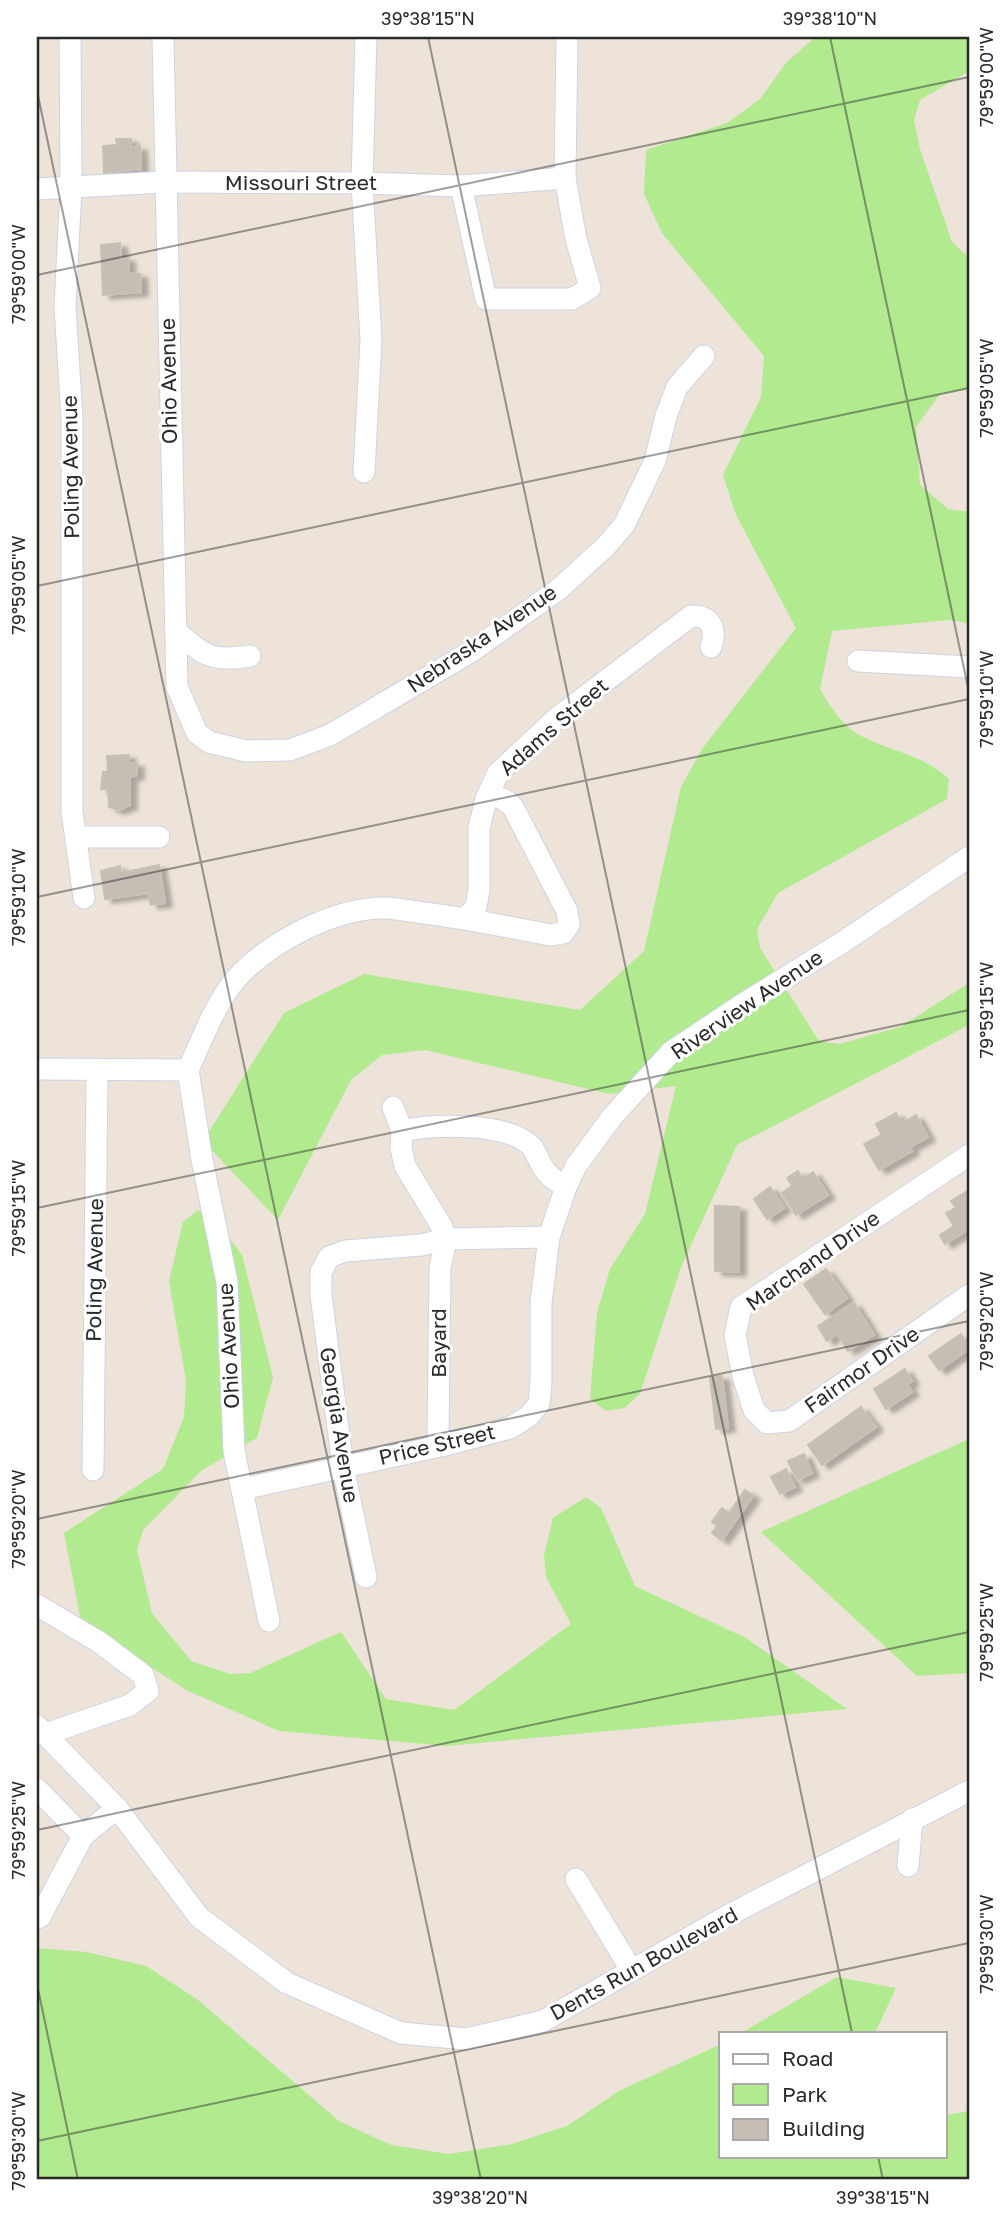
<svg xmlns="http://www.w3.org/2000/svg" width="1006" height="2217" font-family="'Golos Text',sans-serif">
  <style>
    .green { fill: #b1ea8f }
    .building { fill: #c4beb5; stroke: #c8c0b2; stroke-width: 2; filter: url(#shadow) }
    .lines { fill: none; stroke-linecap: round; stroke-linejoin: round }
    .minor-casing { stroke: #ced3e4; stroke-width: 23 }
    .minor { stroke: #fff; stroke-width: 21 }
    .ticks { fill: none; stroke: #292929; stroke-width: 2; stroke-opacity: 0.45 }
    .labels { text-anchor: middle; stroke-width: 6; stroke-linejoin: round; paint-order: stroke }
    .street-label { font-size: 21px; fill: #292929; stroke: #fff }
    .neatline { fill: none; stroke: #292929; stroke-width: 2.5 }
    .ticks-label { font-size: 18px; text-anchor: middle; fill: #292929 }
  </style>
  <defs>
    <filter id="shadow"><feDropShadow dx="7" dy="4" stdDeviation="2" flood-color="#0004"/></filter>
  </defs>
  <rect width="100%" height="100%" fill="#ede3d9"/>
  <!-- green -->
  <g class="green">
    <path d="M815,37H969V71L920,100L914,120L920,149L952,242L969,258V389L940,394L916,427L920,485L948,509L969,512V623L949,620L832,631L820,689C829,705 843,726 859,735C889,751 924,755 949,779L947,799L778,893L757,929L760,948L819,1041L839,1044L900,1027L969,983V1025L737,1145L681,1267L640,1394L624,1408L606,1411L590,1399L597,1313L610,1269L645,1214L676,1086L609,1094L425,1050L382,1055L351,1080L278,1220L203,1141L284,1013L364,974L580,1010L644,951L681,787L702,749L796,628L736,515L723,475L761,397L764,356L662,233L644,194L646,150L727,123L760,99L786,63Z"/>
    <polygon points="198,1210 217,1222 242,1255 273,1377 257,1438 202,1470 143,1530 137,1550 152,1613 191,1661 230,1674 250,1673 341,1632 386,1699 454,1710 571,1624 546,1577 544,1556 553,1518 586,1497 601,1508 635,1586 746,1638 847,1709 447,1746 279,1731 186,1690 81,1621 64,1533 163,1469 184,1417 186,1381 169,1281 183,1222"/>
    <polygon points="969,1439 969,1673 917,1676 761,1532"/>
    <polygon points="37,1948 87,1952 146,1966 198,2000 339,2121 391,2145 449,2154 512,2144 567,2126 619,2091 721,2044 721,2156 945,2156 945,2115 969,2111 969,2180 41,2180 37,2162"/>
    <polygon points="837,1977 896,1988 875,2033 741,2033"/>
  </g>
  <!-- building -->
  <g class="building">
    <polygon points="116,139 131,139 131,148 140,146 141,169 104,173 103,146 117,145"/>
    <polygon points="120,243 121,258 128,258 129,273 140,274 141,292 103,295 101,245"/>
    <polygon points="129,755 129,764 137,763 137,775 130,777 130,805 119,810 109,807 108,789 101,789 103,772 108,772 107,756"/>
    <polygon points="159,865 165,903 151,905 148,893 105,899 101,871 120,866 121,873"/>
    <polygon points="896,1113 902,1123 916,1115 928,1137 910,1147 912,1151 879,1170 864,1144 882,1135 876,1124"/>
    <polygon points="798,1171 803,1179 813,1172 828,1195 796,1215 782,1193 792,1186 787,1178"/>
    <polygon points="770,1187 784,1208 767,1219 754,1199"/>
    <polygon points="969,1190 969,1229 945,1244 940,1235 954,1226 946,1213 956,1208 951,1201"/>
    <polygon points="715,1206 739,1207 739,1272 715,1271"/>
    <polygon points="826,1269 847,1298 825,1314 804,1284"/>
    <polygon points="854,1303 874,1335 848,1351 837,1334 827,1341 818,1326"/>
    <polygon points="961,1334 969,1349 939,1370 929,1356"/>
    <polygon points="905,1369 912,1381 907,1384 912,1392 886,1409 874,1389"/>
    <polygon points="722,1376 728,1428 716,1429 710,1377"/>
    <polygon points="861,1407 876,1427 822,1465 808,1445"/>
    <polygon points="804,1454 812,1473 797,1480 788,1461"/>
    <polygon points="786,1469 795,1487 780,1494 771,1477"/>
    <polygon points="745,1490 753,1496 722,1540 712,1533 717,1526 712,1522 722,1508 729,1513"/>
  </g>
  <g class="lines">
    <!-- minor casing -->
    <g class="minor-casing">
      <g id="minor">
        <polyline points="70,37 71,187 65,307 72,418 72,811 84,898"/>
        <polyline points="163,37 177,687 197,733 209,742 246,751 290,750 330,735 472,651 559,589 606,546 624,525 655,461 666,416 677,387 704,356"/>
        <polyline points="461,186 486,299 572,299 590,288 576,239 565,178 567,37"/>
        <polyline points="37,189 165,182 362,183 461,186 565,178"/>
        <polyline points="364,472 371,340 362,183 366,37"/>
        <path d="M175,630C204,656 211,662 250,656"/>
        <polyline points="858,661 969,667"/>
        <polyline points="76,837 159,837"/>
        <path d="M466,918L476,907L479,890V828L486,799L498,773L558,717L691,616C711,615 717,629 711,647"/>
        <path d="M37,1069L188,1070C201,1042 215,1004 235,980C269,942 335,907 386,908C399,909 411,911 424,913C466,918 508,927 550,935L563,933L569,925L567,911L513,807L505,800L489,794"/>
        <polyline points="188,1070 202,1160 227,1282 234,1451 269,1621"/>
        <polyline points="393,1107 402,1131 401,1148 405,1166 442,1227 446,1239 440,1268 438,1435 445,1445"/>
        <path d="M402,1131C433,1124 507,1122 531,1146C538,1154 540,1167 548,1174C552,1179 560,1183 566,1187"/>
        <polyline points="969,1155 741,1307 735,1335 743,1376 754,1410 767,1423 789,1421 969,1295"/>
        <polyline points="93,1470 97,1070"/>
        <polyline points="242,1489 445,1445 510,1428 529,1416 539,1404 541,1382 541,1303 549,1237 566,1187 576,1166 612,1117 671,1052 743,1004 843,942 969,857"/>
        <polyline points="366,1577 343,1467 321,1295 321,1272 329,1257 345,1251 421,1245 446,1239 549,1237"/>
        <polyline points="37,1605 99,1642 143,1675 148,1691 130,1705 46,1734"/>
        <polyline points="37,1726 117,1808 199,1917 287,1983 401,2033 466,2039 543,2021 729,1915 969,1791"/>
        <polyline points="37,1789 83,1836"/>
        <polyline points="908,1866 912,1819"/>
        <polyline points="576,1879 632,1971"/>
        <polyline points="37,1918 40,1917 83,1836 117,1808"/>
      </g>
    </g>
    <!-- minor -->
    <use href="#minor" class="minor"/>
  </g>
  <!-- ticks -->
  <path class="ticks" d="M428,37L852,2033M830,37L969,692M37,91L481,2180M37,275L969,77M37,586L969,388M37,897L969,699M37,1208L969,1010M37,1519L969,1321M37,1830L969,1632M37,1984L78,2180M37,2141L969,1943M878,2156L883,2180"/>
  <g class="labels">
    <!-- street labels -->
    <g class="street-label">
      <text x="301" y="190">Missouri Street</text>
      <text transform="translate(169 381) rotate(-91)" y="7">Ohio Avenue</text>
      <text transform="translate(71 467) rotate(-91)" y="7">Poling Avenue</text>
      <text transform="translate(482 639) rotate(-34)" y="7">Nebraska Avenue</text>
      <text transform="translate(554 727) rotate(-41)" y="7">Adams Street</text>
      <text transform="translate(747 1005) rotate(-34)" y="7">Riverview Avenue</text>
      <text transform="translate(813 1261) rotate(-35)" y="7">Marchand Drive</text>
      <text transform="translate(95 1270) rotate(-89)" y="7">Poling Avenue</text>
      <text transform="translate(439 1343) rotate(-90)" y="7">Bayard</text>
      <text transform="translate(229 1346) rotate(-93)" y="7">Ohio Avenue</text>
      <text transform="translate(862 1370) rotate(-35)" y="7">Fairmor Drive</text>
      <text transform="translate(339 1425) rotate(81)" y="7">Georgia Avenue</text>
      <text transform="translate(437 1445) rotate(-13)" y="7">Price Street</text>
      <text transform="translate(644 1964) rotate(-29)" y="7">Dents Run Boulevard</text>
    </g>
  </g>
  <!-- border -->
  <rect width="1006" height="2217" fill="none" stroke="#ffffff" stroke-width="77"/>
  <!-- legend -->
  <rect x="719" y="2032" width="228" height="126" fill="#ffffff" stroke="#a9a9a9" stroke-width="2"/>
  <rect x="733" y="2054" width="35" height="10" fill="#ffffff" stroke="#a9a9a9" stroke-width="2"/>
  <text x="782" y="2066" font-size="21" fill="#292929">Road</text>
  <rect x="733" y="2084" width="35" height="21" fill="#b1ea8f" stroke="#a9a9a9" stroke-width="2"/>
  <text x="782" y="2102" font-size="21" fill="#292929">Park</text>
  <rect x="733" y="2119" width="35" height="21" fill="#c4beb5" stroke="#a9a9a9" stroke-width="2"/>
  <text x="782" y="2136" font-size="21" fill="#292929">Building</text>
  <rect x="38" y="38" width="930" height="2140" class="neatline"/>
  <g class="ticks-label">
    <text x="428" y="25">39°38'15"N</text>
    <text x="830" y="25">39°38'10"N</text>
    <text transform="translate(987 77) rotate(-90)" y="6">79°59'00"W</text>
    <text transform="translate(19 274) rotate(-90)" y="6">79°59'00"W</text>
    <text transform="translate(987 388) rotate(-90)" y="6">79°59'05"W</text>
    <text transform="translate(19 585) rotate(-90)" y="6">79°59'05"W</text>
    <text transform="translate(987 699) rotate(-90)" y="6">79°59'10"W</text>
    <text transform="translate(19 897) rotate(-90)" y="6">79°59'10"W</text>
    <text transform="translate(987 1010) rotate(-90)" y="6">79°59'15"W</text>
    <text transform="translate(19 1208) rotate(-90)" y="6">79°59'15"W</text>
    <text transform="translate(987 1321) rotate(-90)" y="6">79°59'20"W</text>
    <text transform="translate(19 1519) rotate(-90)" y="6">79°59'20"W</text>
    <text transform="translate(987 1632) rotate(-90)" y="6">79°59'25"W</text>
    <text transform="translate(19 1830) rotate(-90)" y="6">79°59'25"W</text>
    <text transform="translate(987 1944) rotate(-90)" y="6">79°59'30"W</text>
    <text transform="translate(19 2141) rotate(-90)" y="6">79°59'30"W</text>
    <text x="480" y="2204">39°38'20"N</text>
    <text x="883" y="2204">39°38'15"N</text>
  </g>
</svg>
